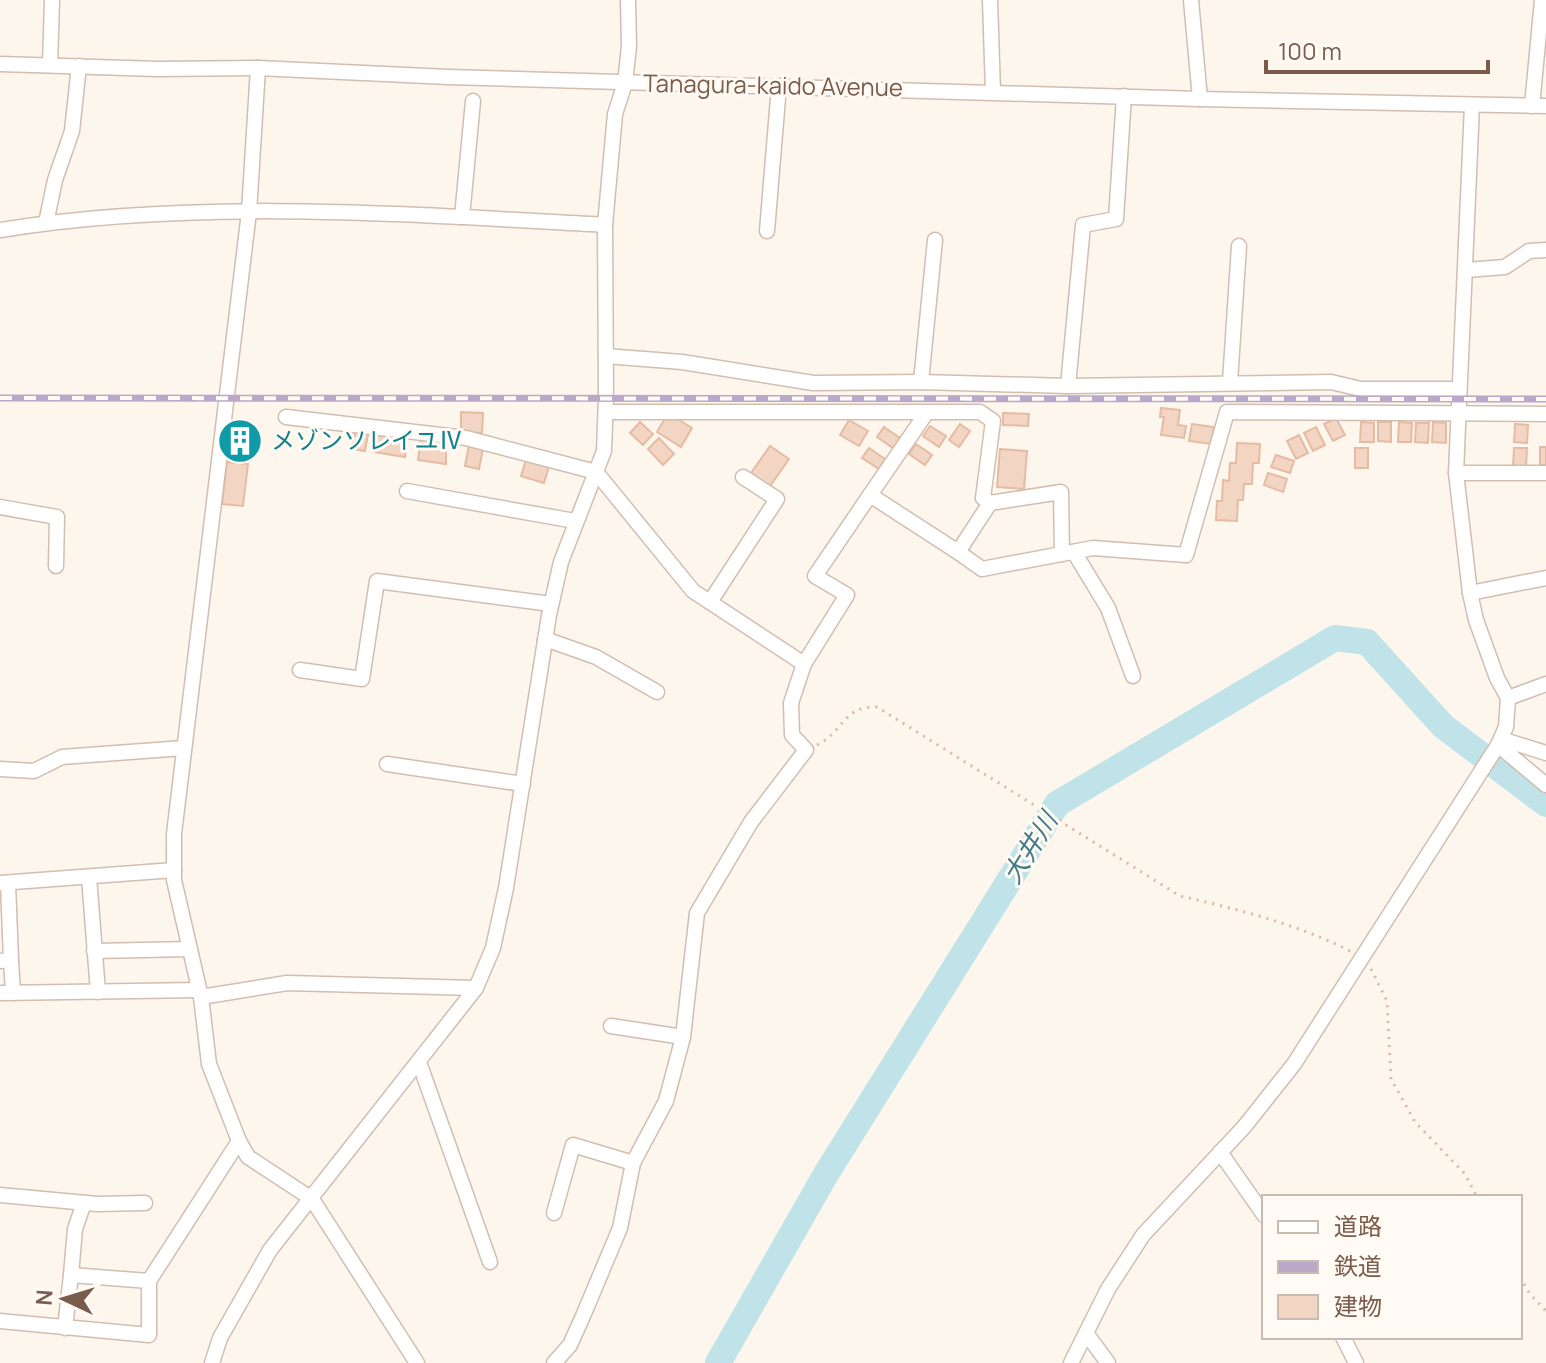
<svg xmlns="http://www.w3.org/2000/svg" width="1546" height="1363" font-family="Manrope,'Noto Sans JP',sans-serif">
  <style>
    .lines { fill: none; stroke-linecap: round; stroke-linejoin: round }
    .river { stroke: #bfe3e8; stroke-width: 26 }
    .building { fill: #f3d5c3; stroke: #e6bba3; stroke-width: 2 }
    .minor-casing { stroke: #d1beb0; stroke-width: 17 }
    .path { stroke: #d9b8a5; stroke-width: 3; stroke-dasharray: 2 6; stroke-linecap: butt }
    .minor { stroke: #fff; stroke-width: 14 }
    .rail-casing { stroke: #b9a8c9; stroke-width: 7 }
    .rail { stroke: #fffaf3; stroke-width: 4; stroke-dasharray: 12; stroke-linecap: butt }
    .labels { text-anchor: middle; stroke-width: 6; stroke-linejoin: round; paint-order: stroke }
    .street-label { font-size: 24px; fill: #7a5c4d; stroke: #fffaf3 }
    .culture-label { font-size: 24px; fill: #0d838f; stroke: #fffaf3; text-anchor: start }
    .water-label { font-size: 26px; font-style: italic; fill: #437c86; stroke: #fffaf3 }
  </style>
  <rect width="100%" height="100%" fill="#fdf6ec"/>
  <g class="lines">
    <!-- river -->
    <polyline class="river" points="718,1363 826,1174 1057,804 1335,638 1367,642 1443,726 1546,804"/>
  </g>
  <!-- building -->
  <g class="building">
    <polygon points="1161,408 1180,410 1178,425 1186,426 1184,438 1161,435 1164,417 1160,417"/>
    <polygon points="461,412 483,413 482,433 461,432"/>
    <polygon points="1003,413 1029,414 1028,426 1003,425"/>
    <polygon points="673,416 692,428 681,447 657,432 666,417 670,420"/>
    <polygon points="1336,418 1345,435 1333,441 1324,424"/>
    <polygon points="849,420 868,431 859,446 840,435"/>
    <polygon points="232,422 253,425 249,459 228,456"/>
    <polygon points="640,422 653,434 643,445 630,433"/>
    <polygon points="1361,422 1374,423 1374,442 1360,442"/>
    <polygon points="1378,422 1391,422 1391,442 1378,441"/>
    <polygon points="1399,422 1412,423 1411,442 1398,442"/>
    <polygon points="1433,422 1446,423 1446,443 1432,442"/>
    <polygon points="1416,423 1429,423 1428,443 1415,442"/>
    <polygon points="960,424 970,431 959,447 949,440"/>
    <polygon points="1192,424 1214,427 1211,444 1189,441"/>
    <polygon points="1515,424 1528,425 1527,443 1514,442"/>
    <polygon points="930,426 946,436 939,447 923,436"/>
    <polygon points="884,427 900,438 893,448 877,437"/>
    <polygon points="1316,427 1325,445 1313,451 1304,433"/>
    <polygon points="355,432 368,434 365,451 352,449"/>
    <polygon points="377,432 408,436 405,457 374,452"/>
    <polygon points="1299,435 1308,453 1296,459 1287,441"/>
    <polygon points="421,437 446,440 446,464 418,460"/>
    <polygon points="659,438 674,454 663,465 648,449"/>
    <polygon points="1237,443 1260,444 1259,463 1253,463 1252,484 1244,484 1243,500 1238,500 1237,521 1216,520 1217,501 1222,501 1223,480 1229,481 1230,463 1236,463"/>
    <polygon points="916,444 932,455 925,465 909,454"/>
    <polygon points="469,445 483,448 479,469 465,466"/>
    <polygon points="770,446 789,459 768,489 749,476"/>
    <rect x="1540" y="447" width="6" height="18"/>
    <polygon points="869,448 885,459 879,469 862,458"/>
    <rect x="1355" y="448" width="13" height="20"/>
    <polygon points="1514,448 1527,448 1526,466 1513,466"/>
    <polygon points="1000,449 1027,451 1024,489 997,487"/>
    <polygon points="1276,455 1294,461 1290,473 1271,467"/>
    <polygon points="526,460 549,466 544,483 521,476"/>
    <polygon points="227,462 248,464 243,506 222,504"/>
    <polygon points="1268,473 1287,479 1283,492 1264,485"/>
  </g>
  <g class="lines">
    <!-- minor casing -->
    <g class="minor-casing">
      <g id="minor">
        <polyline points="990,0 993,92"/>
        <polyline points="1191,0 1200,99"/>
        <polyline points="0,64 158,69 258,68 448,77 1200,99 1546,106"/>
        <polyline points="50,65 52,0"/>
        <polyline points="258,68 249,212 174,834 174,880 201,997 209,1064 239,1141 248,1157 312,1199 417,1363"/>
        <polyline points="1532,106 1542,0"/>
        <polyline points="462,217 473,101"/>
        <polyline points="46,223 55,180 72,131 79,66"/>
        <path d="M0,230C197,198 406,214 605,225"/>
        <polyline points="767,231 779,86"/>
        <polyline points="1466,270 1505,267 1529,251 1546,250"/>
        <polyline points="606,356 682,362 813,383 921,382 1068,386 1331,382 1361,389 1459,389"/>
        <polyline points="921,382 935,240"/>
        <polyline points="1230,382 1239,246"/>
        <polyline points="1068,386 1083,225 1116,219 1124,96"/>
        <polyline points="606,412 980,412 993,421 983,498 990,503 958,552 870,495 927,412"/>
        <polyline points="286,417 466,438 596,472 693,591 804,664 791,703 792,735 806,750 751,822 697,913 683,1037 666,1101 633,1163 620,1228 583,1316 570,1345 554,1363"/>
        <polyline points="1456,473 1546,473"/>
        <polyline points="407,491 575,521"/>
        <polyline points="990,503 1061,492 1062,554"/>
        <polyline points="0,507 57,517 56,566"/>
        <polyline points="958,552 982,569 1093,548 1186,555 1227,412 1546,414"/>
        <polyline points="1074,552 1108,608 1133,676"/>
        <polyline points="1470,593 1546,578"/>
        <polyline points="710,602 777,499 743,477"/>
        <polyline points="545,639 596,657 657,692"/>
        <polyline points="804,664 847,595 815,576 870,495"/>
        <polyline points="300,670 362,679 377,581 551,604"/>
        <polyline points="1508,698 1546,684"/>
        <polyline points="1501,739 1546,753"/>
        <polyline points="1498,745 1546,785"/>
        <polyline points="387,764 523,784"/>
        <polyline points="0,769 34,771 62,757 184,748"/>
        <polyline points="89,877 98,992"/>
        <polyline points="0,883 174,870"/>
        <polyline points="94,951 190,949"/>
        <polyline points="11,960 13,993"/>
        <polyline points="0,961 11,960 8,884"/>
        <polyline points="0,993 199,990"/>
        <polyline points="201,997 287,983 476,988"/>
        <polyline points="611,1026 683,1037"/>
        <polyline points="419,1062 490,1262"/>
        <polyline points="1220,1152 1264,1215"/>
        <polyline points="0,1195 97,1204 145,1203"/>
        <polyline points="554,1213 573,1145 633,1163"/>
        <polyline points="71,1275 75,1229 84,1203"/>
        <polyline points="149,1281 239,1141"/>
        <polyline points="0,1321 149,1335 149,1281 71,1275 65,1328"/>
        <polyline points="1086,1333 1108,1363"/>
        <polyline points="1343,1337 1356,1363"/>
        <polyline points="212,1363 220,1338 270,1250 476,988 493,948 506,888 549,615 561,562 604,451 606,398 605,225 615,114 625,83 629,46 628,0"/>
        <polyline points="1071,1363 1108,1289 1143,1235 1244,1127 1294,1064 1498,745 1506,727 1508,698 1497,678 1476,620 1470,593 1456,473 1472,105"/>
      </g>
    </g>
    <!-- path -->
    <g class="path">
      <path d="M817,745C844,732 842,706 877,707L1180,896C1237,909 1297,924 1350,951"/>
      <polyline points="1371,969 1387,1001 1391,1079 1415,1122 1465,1174 1477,1197"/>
      <polyline points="1520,1277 1530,1294 1546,1311"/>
    </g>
    <!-- minor -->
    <use href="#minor" class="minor"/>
    <!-- rail casing -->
    <g class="rail-casing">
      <polyline id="rail" points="0,398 1546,399"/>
    </g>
    <!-- rail -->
    <use href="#rail" class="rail"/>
  </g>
  <!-- icons -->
  <defs>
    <g id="building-disc" transform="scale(2.3)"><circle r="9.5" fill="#0f9aa8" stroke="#fffaf3"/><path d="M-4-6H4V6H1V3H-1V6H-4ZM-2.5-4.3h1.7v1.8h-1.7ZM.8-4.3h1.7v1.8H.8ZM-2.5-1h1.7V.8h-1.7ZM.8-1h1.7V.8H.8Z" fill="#fff"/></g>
  </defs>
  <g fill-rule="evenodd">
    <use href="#building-disc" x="240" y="441"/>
  </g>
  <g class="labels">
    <!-- street labels -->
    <g class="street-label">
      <text transform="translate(773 86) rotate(1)" y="8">Tanagura-kaido Avenue</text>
    </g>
    <!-- culture labels -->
    <g class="culture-label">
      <text x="271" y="449">メゾンソレイユⅣ</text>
    </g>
    <!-- water labels -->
    <g class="water-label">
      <text transform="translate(1030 848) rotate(-58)" y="9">大井川</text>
    </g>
  </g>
  <!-- legend -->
  <rect x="1262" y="1195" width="260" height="144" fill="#fffaf3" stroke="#cabbb1" stroke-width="2"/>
  <rect x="1278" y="1221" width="40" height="12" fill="#ffffff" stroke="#cabbb1" stroke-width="2"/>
  <text x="1334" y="1235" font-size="24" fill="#7a5c4d">道路</text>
  <rect x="1278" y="1261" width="40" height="12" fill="#b9a8c9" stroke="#cabbb1" stroke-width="2"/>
  <text x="1334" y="1275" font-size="24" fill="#7a5c4d">鉄道</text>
  <rect x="1278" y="1295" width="40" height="24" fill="#f3d5c3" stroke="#cabbb1" stroke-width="2"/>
  <text x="1334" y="1315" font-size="24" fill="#7a5c4d">建物</text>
  <!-- north arrow -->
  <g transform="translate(64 1299) rotate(274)" stroke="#fffaf3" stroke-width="6" paint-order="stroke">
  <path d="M0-6L14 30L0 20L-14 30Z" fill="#7a5c4d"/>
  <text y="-12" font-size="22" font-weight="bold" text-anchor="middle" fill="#7a5c4d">N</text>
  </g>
  <!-- scale -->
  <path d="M1266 60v12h222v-12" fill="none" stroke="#7a5c4d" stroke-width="4"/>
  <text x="1278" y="60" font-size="24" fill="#7a5c4d" stroke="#fffaf3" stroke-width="6" paint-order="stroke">100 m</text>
</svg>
